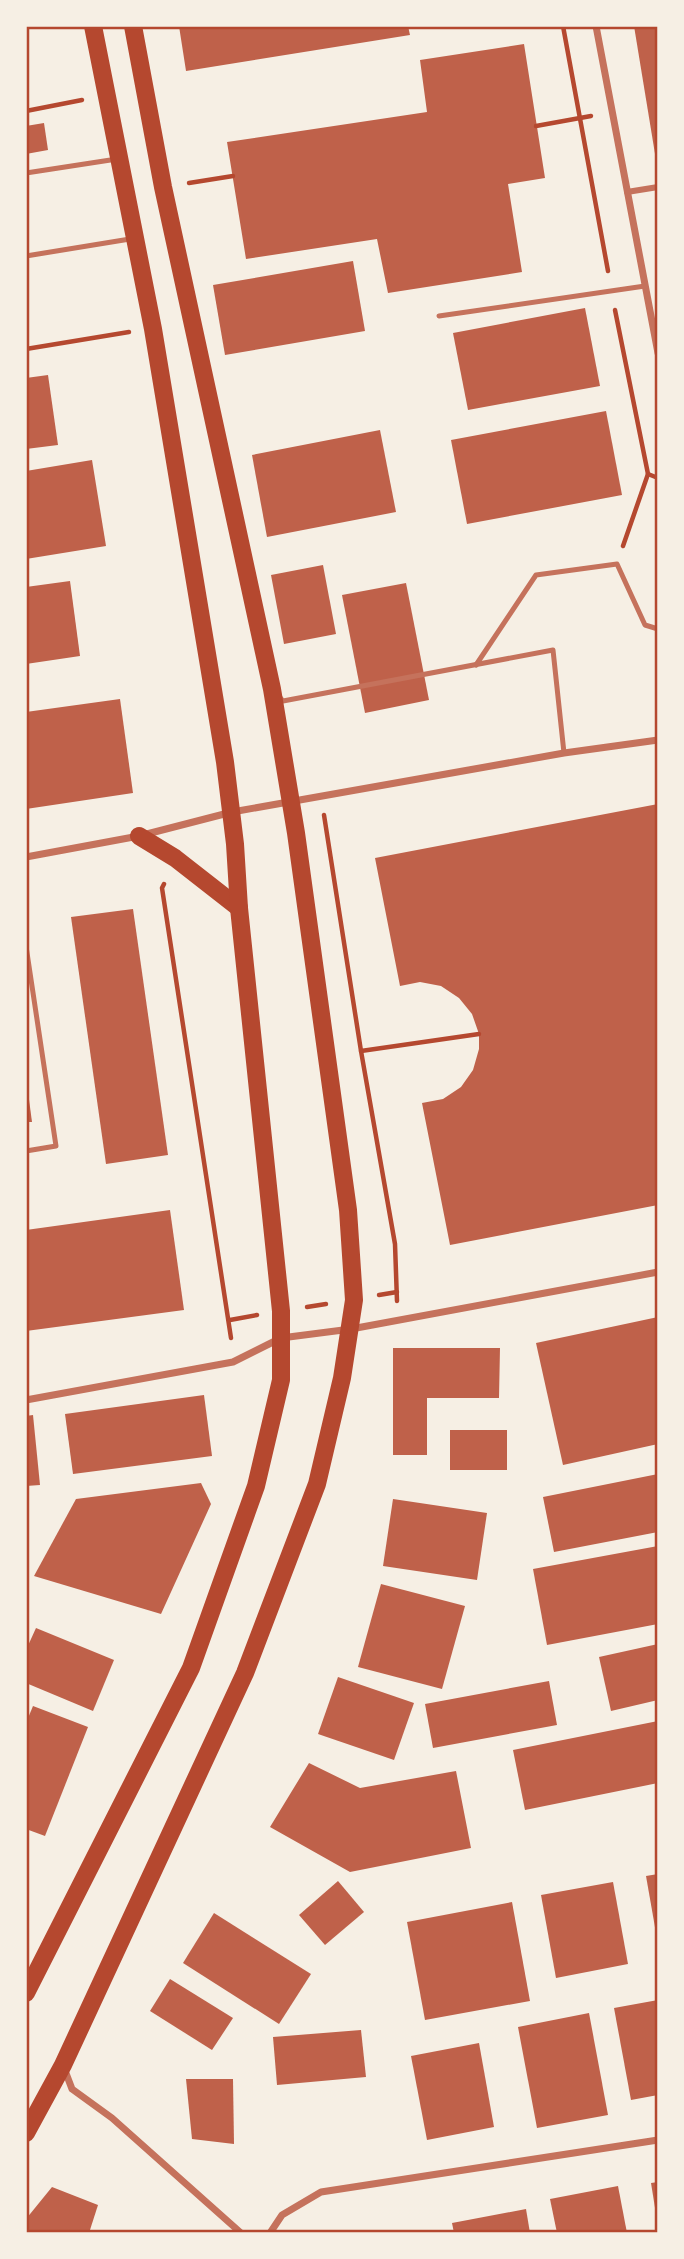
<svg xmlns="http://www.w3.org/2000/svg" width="684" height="2259" font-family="Montserrat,sans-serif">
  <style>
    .building { fill: #bf614a }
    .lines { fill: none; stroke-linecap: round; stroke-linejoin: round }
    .path { stroke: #b5482f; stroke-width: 4.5 }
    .service { stroke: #c5725c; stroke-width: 5 }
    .pedestrian { stroke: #c5725c; stroke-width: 6 }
    .minor { stroke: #c5725c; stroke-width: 7 }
    .primary { stroke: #b5482f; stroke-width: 18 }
    .neatline { fill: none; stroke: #b5482f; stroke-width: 2.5 }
  </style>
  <rect width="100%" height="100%" fill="#f6efe4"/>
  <!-- building -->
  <g class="building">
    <polygon points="179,26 408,26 410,35 186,71"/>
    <polygon points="634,26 658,26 658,160 656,160"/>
    <polygon points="524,44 545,178 508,184 522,272 388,293 377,239 246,259 227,142 427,112 420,60"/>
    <polygon points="44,123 48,150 26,154 26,126"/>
    <polygon points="353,261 365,331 225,355 213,285"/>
    <polygon points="585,308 600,386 468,410 453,333"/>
    <polygon points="48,375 58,445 26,449 26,378"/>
    <polygon points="606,411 622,495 467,524 451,440"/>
    <polygon points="380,430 396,512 267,537 252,455"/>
    <polygon points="92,460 106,546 26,559 26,471"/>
    <polygon points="323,565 336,634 284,644 271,575"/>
    <polygon points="70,581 80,656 26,664 26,587"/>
    <polygon points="406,583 429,700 365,713 342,595"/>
    <polygon points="120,699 133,793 26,809 26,712"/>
    <polygon points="658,804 658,1205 450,1245 422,1103 443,1099 461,1087 473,1070 479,1049 479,1034 472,1014 459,998 441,986 420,982 400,986 375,858"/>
    <polygon points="133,909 168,1155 106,1164 71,917"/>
    <polygon points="26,1092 28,1092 32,1122 26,1122"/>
    <polygon points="170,1210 184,1310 26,1331 26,1230"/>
    <polygon points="658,1317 658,1444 563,1465 536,1343"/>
    <polygon points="393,1348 500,1348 499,1398 427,1398 427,1455 393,1455"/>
    <polygon points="204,1395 212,1456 73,1474 65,1414"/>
    <polygon points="33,1415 40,1485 26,1486 26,1416"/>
    <rect x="450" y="1430" width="57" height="40"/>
    <polygon points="658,1474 658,1532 554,1552 543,1497"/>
    <polygon points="201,1483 211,1504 161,1614 34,1576 76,1499"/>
    <polygon points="393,1499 487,1513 477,1580 383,1566"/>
    <polygon points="658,1546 658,1624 547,1645 533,1569"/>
    <polygon points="381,1584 465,1606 442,1689 358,1667"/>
    <polygon points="36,1628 114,1660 93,1711 26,1683 26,1650"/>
    <polygon points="658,1644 658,1700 611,1711 599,1657"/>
    <polygon points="338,1677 414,1703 394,1760 318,1734"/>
    <polygon points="549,1681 557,1725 433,1748 425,1704"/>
    <polygon points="33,1706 88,1727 45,1836 26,1829 26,1723"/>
    <polygon points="658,1721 658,1783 525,1810 513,1750"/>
    <polygon points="309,1763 360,1788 456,1771 471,1848 350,1872 270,1827"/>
    <polygon points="658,1874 658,1933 656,1933 646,1876"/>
    <polygon points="338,1881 364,1912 325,1945 299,1915"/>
    <polygon points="613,1882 628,1964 556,1978 541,1895"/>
    <polygon points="512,1902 530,2001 425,2020 407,1922"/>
    <polygon points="214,1913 311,1974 279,2024 183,1963"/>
    <polygon points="170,1979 233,2018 212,2050 150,2011"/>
    <polygon points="658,2000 658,2095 631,2100 614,2008"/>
    <polygon points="589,2013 608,2115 537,2128 518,2027"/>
    <polygon points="361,2030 366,2077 277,2085 273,2037"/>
    <polygon points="479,2043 494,2127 427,2140 411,2056"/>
    <polygon points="186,2079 233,2079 234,2144 192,2139"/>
    <polygon points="658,2182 658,2214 656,2214 651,2183"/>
    <polygon points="618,2186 627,2233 557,2233 550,2199"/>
    <polygon points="52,2187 98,2205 89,2233 26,2233 26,2219"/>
    <polygon points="526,2209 530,2233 454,2233 452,2223"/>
  </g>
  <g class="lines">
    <!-- path -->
    <g class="path">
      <polyline points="563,26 608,271"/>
      <polyline points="26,111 82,100"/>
      <polyline points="536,126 591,116"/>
      <polyline points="189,183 233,176"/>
      <polyline points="615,310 648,474 658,478"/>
      <polyline points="26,349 129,332"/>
      <polyline points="623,546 648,474"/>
      <polyline points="324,815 361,1051 395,1244 397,1301"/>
      <polyline points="164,884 162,888 231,1338"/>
      <polyline points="361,1051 479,1034"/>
      <polyline points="379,1295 397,1292"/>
      <polyline points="307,1307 326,1304"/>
      <polyline points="230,1320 257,1315"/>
    </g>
    <!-- service -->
    <g class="service">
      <polyline points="26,173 117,159"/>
      <polyline points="26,256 130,239"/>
      <polyline points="439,316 645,286"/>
      <polyline points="476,665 536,575 617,564 645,625 658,629"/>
      <polyline points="278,695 283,701 553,650 564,753"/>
      <polyline points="26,946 56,1146 26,1151"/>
    </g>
    <!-- pedestrian -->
    <polyline class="pedestrian" points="627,192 658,187"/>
    <!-- minor -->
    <g class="minor">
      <polyline points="596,26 658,353"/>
      <polyline points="26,857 139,836 232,812 564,753 658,740"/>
      <polyline points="26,1400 233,1362 281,1338 351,1329 658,1272"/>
      <polyline points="64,2068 72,2089 112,2118 241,2233"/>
      <polyline points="270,2233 282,2215 321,2192 658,2140"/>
    </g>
    <!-- primary -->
    <g class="primary">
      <polyline points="139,836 175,858 239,908"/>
      <polyline points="26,1993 191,1668 256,1486 281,1380 281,1311 239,908 235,844 225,762 153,329 93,26"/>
      <polyline points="26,2133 63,2065 245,1673 317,1484 342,1378 354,1300 348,1210 296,833 272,689 163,187 133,26"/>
    </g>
  </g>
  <!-- border -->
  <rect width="684" height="2259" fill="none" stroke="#f6efe4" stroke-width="56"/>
  <rect x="28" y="28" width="628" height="2203" class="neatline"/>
</svg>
